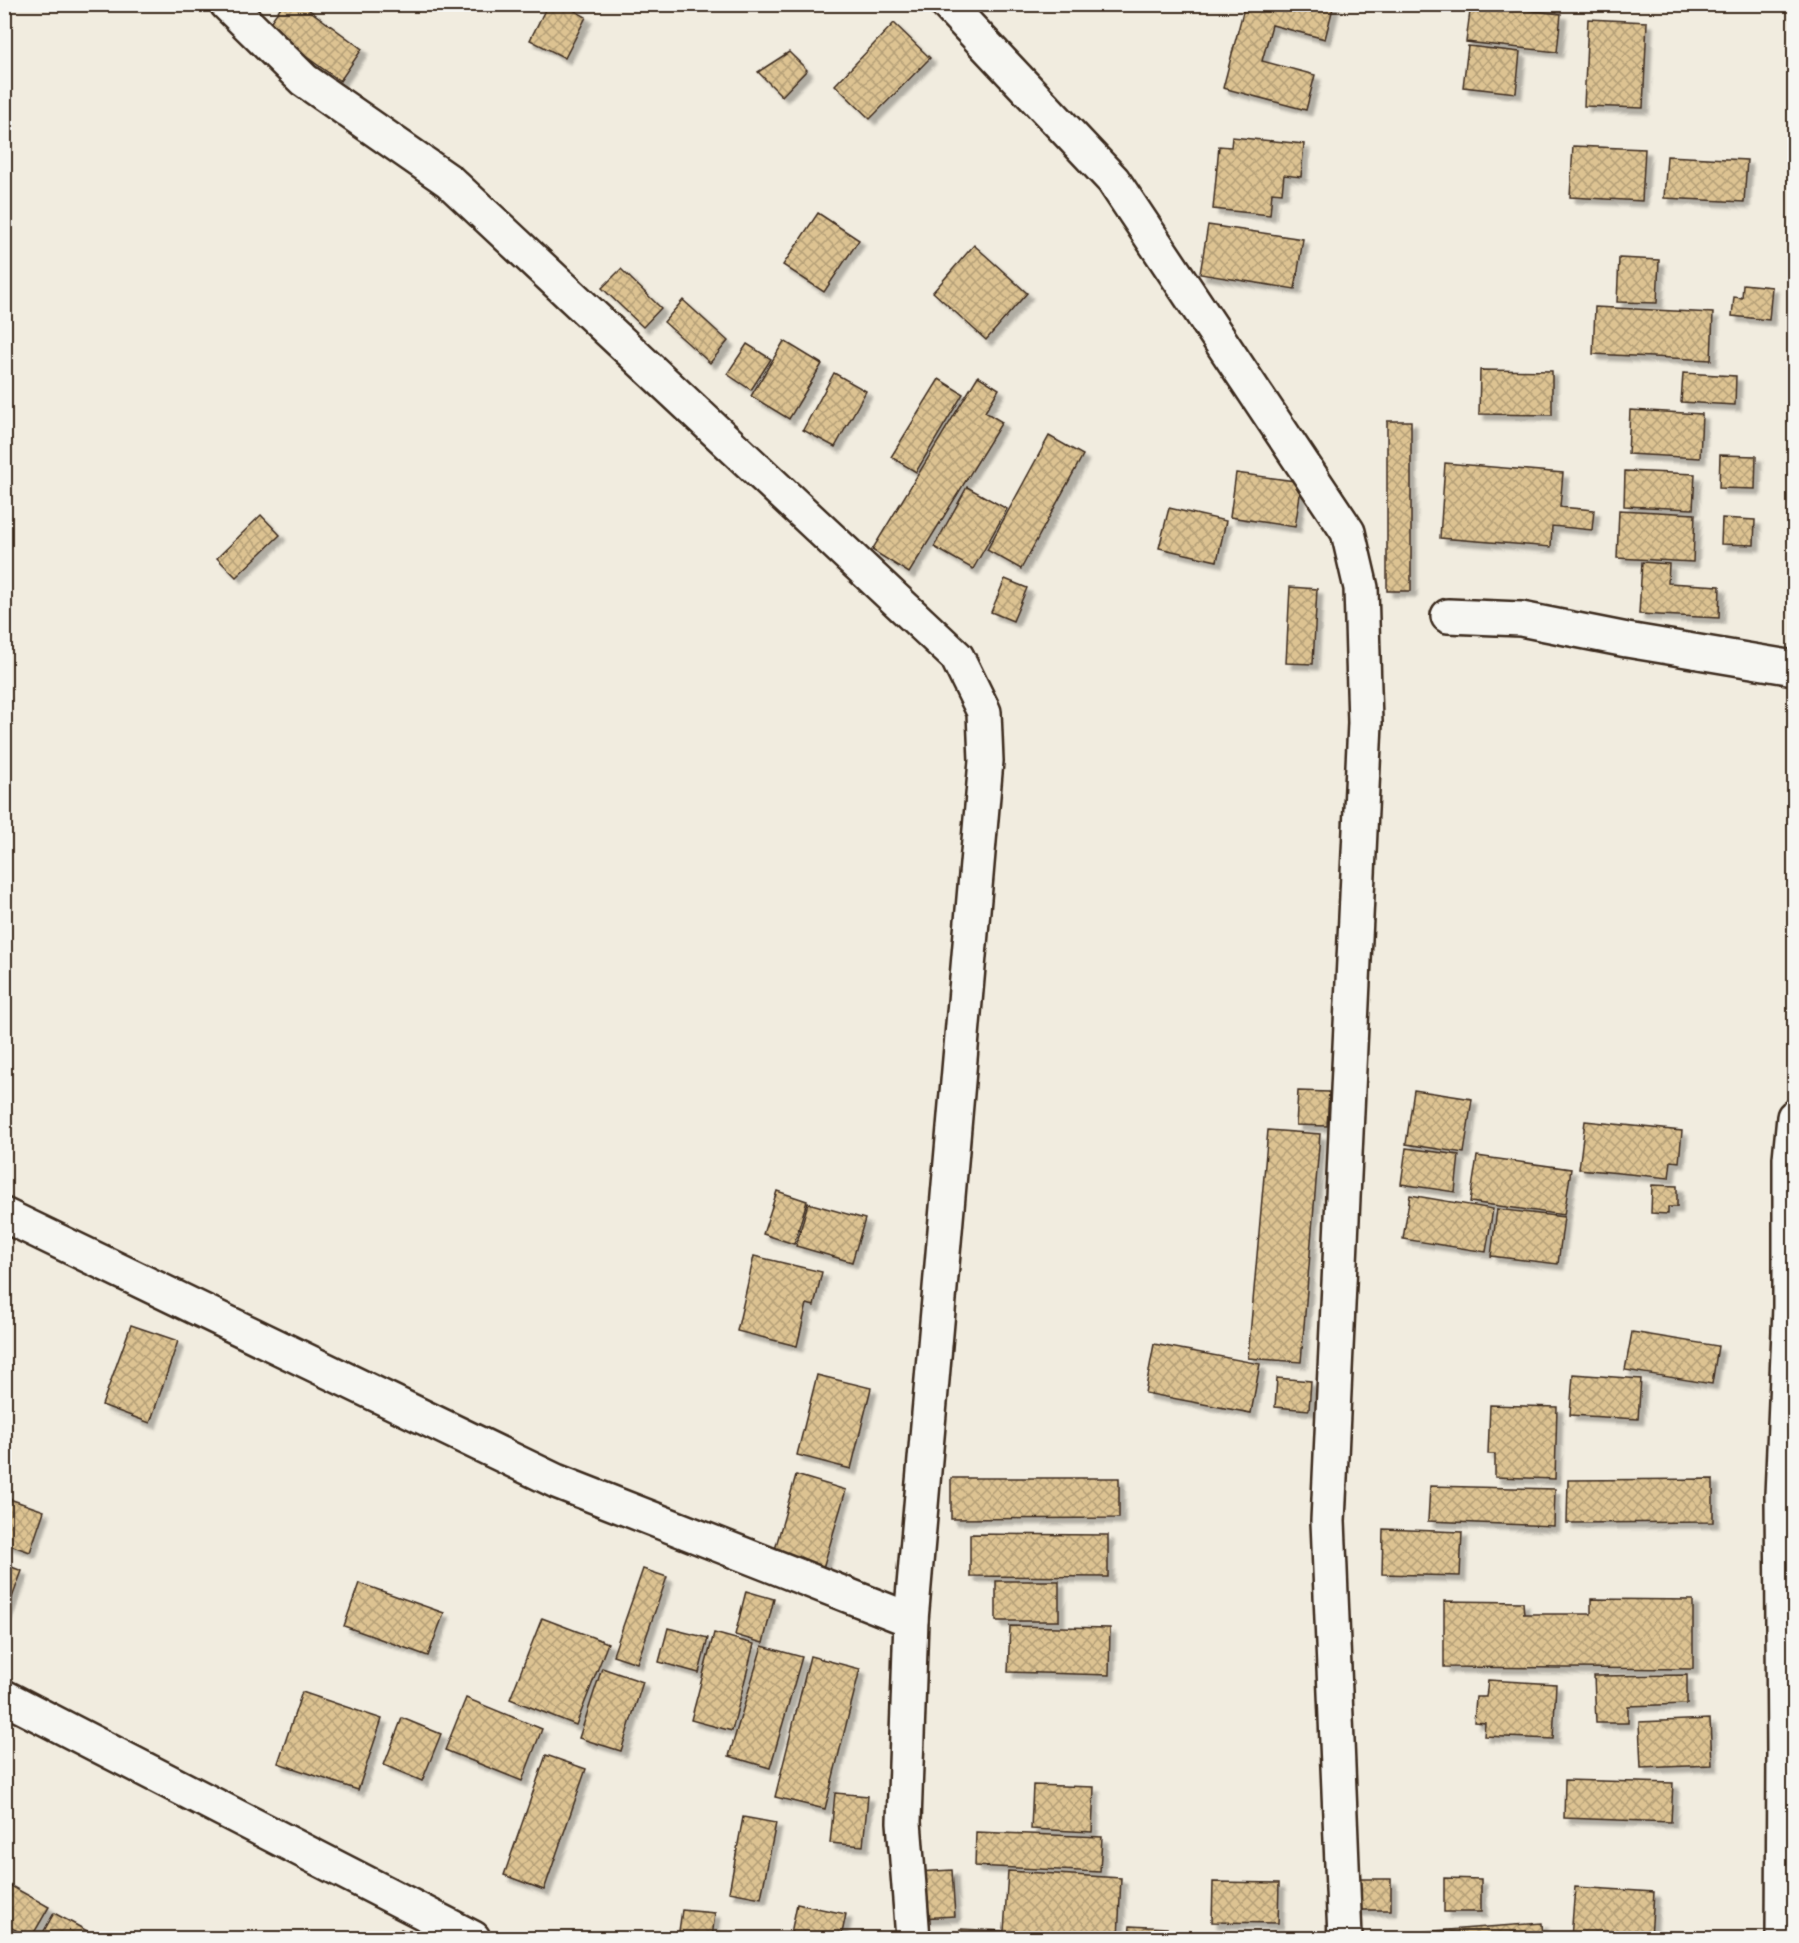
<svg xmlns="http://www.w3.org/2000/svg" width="1799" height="1943" font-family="Caveat,sans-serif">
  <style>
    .building { fill: url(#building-cross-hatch); stroke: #3b2a1e; stroke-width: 1.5; filter: url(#shadow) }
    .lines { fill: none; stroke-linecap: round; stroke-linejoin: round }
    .street-casing { stroke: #3b2a1e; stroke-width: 38 }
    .street { stroke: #f6f6f2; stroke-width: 33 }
  </style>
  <defs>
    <pattern id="building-cross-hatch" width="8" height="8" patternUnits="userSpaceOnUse" patternTransform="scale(1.5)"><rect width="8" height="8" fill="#ddc392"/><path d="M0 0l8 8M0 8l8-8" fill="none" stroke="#b49f77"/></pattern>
    <filter id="shadow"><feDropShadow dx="5.5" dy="5.5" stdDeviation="1.5" flood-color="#0004"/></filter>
  </defs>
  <rect width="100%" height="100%" fill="#f1ecdf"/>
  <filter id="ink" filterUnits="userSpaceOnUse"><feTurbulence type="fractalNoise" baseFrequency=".0167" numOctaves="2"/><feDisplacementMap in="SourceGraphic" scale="12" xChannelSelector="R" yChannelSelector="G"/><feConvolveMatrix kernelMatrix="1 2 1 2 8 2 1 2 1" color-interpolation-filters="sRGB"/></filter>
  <g filter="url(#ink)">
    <!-- building -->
    <g class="building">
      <polygon points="283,4 301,4 362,49 340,81 266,28"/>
      <polygon points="548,4 563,4 586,17 565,58 530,40"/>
      <polygon points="1245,4 1334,4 1325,39 1272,25 1262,61 1315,75 1306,110 1223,88"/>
      <polygon points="1471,4 1561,14 1557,52 1466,42"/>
      <polygon points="1588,19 1647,22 1643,108 1584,106"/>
      <polygon points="894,23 930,58 870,119 835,85"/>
      <polygon points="1468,46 1520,52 1516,93 1463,87"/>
      <polygon points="789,52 807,70 782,96 758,72"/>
      <polygon points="1232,137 1304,144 1301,177 1284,175 1282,193 1272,192 1270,215 1213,209 1219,146 1231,147"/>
      <polygon points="1573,146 1645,149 1642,201 1570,197"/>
      <polygon points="1667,156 1747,160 1744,202 1664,198"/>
      <polygon points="818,213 859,240 824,292 783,265"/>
      <polygon points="1208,225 1303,239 1295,289 1200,274"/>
      <polygon points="974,245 1027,293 986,340 933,292"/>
      <polygon points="1619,258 1659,260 1657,303 1617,302"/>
      <polygon points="621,269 661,308 643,327 602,288"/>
      <polygon points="1743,284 1772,287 1769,320 1732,316 1734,297 1742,298"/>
      <polygon points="683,300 728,341 710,363 664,322"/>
      <polygon points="1595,307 1713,313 1711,360 1593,354"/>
      <polygon points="784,341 822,364 789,419 751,396"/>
      <polygon points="747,344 771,359 751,390 727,374"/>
      <polygon points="1480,370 1552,371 1552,415 1479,414"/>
      <polygon points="834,373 866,391 835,447 803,430"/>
      <polygon points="1683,373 1736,376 1735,405 1681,402"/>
      <polygon points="978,376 999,389 985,412 1002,422 909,573 872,550"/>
      <polygon points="939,379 963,394 916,472 891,457"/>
      <polygon points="1630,410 1702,414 1700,458 1628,454"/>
      <rect x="1387" y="421" width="24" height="170"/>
      <polygon points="1049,436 1083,455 1021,569 987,550"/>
      <polygon points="1720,455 1756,456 1755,489 1719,488"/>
      <polygon points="1445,463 1563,473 1560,507 1594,510 1592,530 1552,526 1551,547 1440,538"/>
      <polygon points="1625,471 1695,474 1693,509 1624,506"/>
      <polygon points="1236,473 1302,482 1295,527 1230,517"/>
      <polygon points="967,487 1007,509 973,569 934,547"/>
      <polygon points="1169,508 1226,521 1217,561 1159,548"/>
      <polygon points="1619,510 1695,514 1693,562 1617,558"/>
      <polygon points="261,515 280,535 236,577 217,558"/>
      <polygon points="1722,518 1755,520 1754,545 1721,544"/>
      <polygon points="1642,562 1669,564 1668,583 1720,586 1719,618 1639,614"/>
      <polygon points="1005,579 1027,588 1013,621 991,612"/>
      <polygon points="1290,587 1317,589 1313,664 1286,663"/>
      <polygon points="1414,1090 1472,1099 1464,1153 1406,1144"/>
      <polygon points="1298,1091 1329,1092 1327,1126 1296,1125"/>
      <polygon points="1585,1121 1682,1131 1679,1162 1671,1161 1669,1178 1579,1169"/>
      <polygon points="1268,1130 1320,1134 1301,1362 1248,1358"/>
      <polygon points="1406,1148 1459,1155 1455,1192 1401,1184"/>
      <polygon points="1477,1156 1571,1169 1564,1215 1470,1202"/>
      <polygon points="1652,1185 1677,1186 1677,1207 1668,1207 1668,1214 1651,1213"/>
      <polygon points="777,1191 807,1201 794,1244 763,1234"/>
      <polygon points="1410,1195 1493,1209 1486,1252 1403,1239"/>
      <polygon points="808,1203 865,1219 852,1262 796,1246"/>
      <polygon points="1497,1209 1564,1217 1558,1264 1491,1256"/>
      <polygon points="754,1256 822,1272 814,1306 807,1304 797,1346 737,1331"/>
      <polygon points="131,1325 178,1341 150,1423 102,1405"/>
      <polygon points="1632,1332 1718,1346 1712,1384 1625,1370"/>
      <polygon points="1154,1344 1260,1364 1251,1413 1145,1393"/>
      <polygon points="1573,1374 1641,1379 1638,1419 1570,1415"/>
      <polygon points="817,1375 871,1388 851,1469 797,1455"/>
      <polygon points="1277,1378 1311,1381 1309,1410 1275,1407"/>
      <polygon points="1490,1405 1557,1407 1555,1479 1495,1477 1495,1454 1488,1454"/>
      <polygon points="796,1475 846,1490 823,1568 774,1553"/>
      <polygon points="951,1478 1119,1478 1119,1518 951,1519"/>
      <polygon points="1713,1479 1713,1522 1567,1523 1568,1480"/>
      <polygon points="1430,1486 1555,1489 1554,1526 1428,1521"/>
      <polygon points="4,1497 44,1511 30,1552 4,1543"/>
      <polygon points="1383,1529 1462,1532 1460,1576 1382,1574"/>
      <polygon points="970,1534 1108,1535 1108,1577 970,1576"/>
      <polygon points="4,1564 22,1571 4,1619"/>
      <polygon points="643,1569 667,1577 637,1663 613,1655"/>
      <rect x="996" y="1581" width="63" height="40"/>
      <polygon points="359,1583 444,1613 428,1656 344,1626"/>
      <polygon points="746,1591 774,1599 763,1643 735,1635"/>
      <polygon points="1591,1599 1693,1600 1693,1669 1444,1667 1444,1601 1523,1602 1524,1614 1591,1614"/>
      <polygon points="542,1618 608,1643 576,1725 510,1699"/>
      <polygon points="1010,1626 1110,1628 1109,1675 1008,1672"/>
      <polygon points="668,1628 708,1638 699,1673 659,1662"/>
      <polygon points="714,1633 754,1644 732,1731 691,1720"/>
      <polygon points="762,1646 802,1657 770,1768 729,1756"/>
      <polygon points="810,1656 860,1669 825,1809 775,1797"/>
      <polygon points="602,1668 643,1682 621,1751 579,1738"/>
      <polygon points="1687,1675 1687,1704 1628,1706 1628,1723 1596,1723 1594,1676"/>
      <polygon points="1488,1680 1556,1684 1553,1739 1484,1736 1485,1723 1474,1722 1476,1697 1486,1697"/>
      <polygon points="302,1692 382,1719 358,1790 278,1763"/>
      <polygon points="466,1698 542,1729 522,1781 445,1750"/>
      <polygon points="402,1718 441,1734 422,1781 384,1765"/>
      <polygon points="1710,1719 1712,1765 1641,1768 1639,1722"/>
      <polygon points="546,1755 586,1769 544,1890 504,1875"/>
      <polygon points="1565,1780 1673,1783 1671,1822 1564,1818"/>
      <polygon points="1033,1785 1094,1787 1092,1832 1031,1829"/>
      <polygon points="835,1793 868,1796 863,1846 830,1843"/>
      <polygon points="743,1817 776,1823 761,1898 729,1892"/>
      <polygon points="976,1832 1102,1837 1100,1872 975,1866"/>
      <polygon points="952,1870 955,1916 920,1918 917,1872"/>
      <polygon points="1008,1871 1121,1878 1118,1938 959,1938 960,1929 1004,1931"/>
      <polygon points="1444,1878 1481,1879 1481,1912 1444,1912"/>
      <rect x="1355" y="1879" width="36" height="31"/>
      <polygon points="4,1882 49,1907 31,1938 4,1924"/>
      <polygon points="1213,1882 1279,1883 1278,1923 1212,1922"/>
      <polygon points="1575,1887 1654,1892 1651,1938 1571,1938"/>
      <polygon points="797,1904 846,1914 841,1938 790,1938"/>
      <polygon points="682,1910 715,1913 712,1938 678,1938"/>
      <polygon points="54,1913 100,1938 40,1938"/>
      <polygon points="1542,1923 1543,1938 1396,1938 1395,1934"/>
      <polygon points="1130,1926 1167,1928 1166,1938 1129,1938"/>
      <polygon points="401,1929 417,1938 396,1938"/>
    </g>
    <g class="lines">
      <!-- street casing -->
      <g class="street-casing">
        <g id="street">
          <polyline points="227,4 304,80 449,181 957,657 984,712 986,761 911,1620 904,1822 913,1938"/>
          <polyline points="947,4 1113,180 1348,532 1361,588 1365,723 1328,1521 1345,1938"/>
          <polyline points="1448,616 1521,619 1627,640 1794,668"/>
          <polyline points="4,1215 556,1481 911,1620"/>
          <polyline points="4,1697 473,1938"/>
          <polyline points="1783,1938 1784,1755 1782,1495 1790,1307 1790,1158 1794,1117"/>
        </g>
      </g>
      <!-- street -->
      <use href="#street" class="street"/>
    </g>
  </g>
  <!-- margin -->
  <rect width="1799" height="1943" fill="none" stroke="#f6f6f2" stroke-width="24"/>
  <rect x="12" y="12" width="1775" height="1919" fill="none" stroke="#3b2a1e" stroke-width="2" filter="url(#ink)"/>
</svg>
